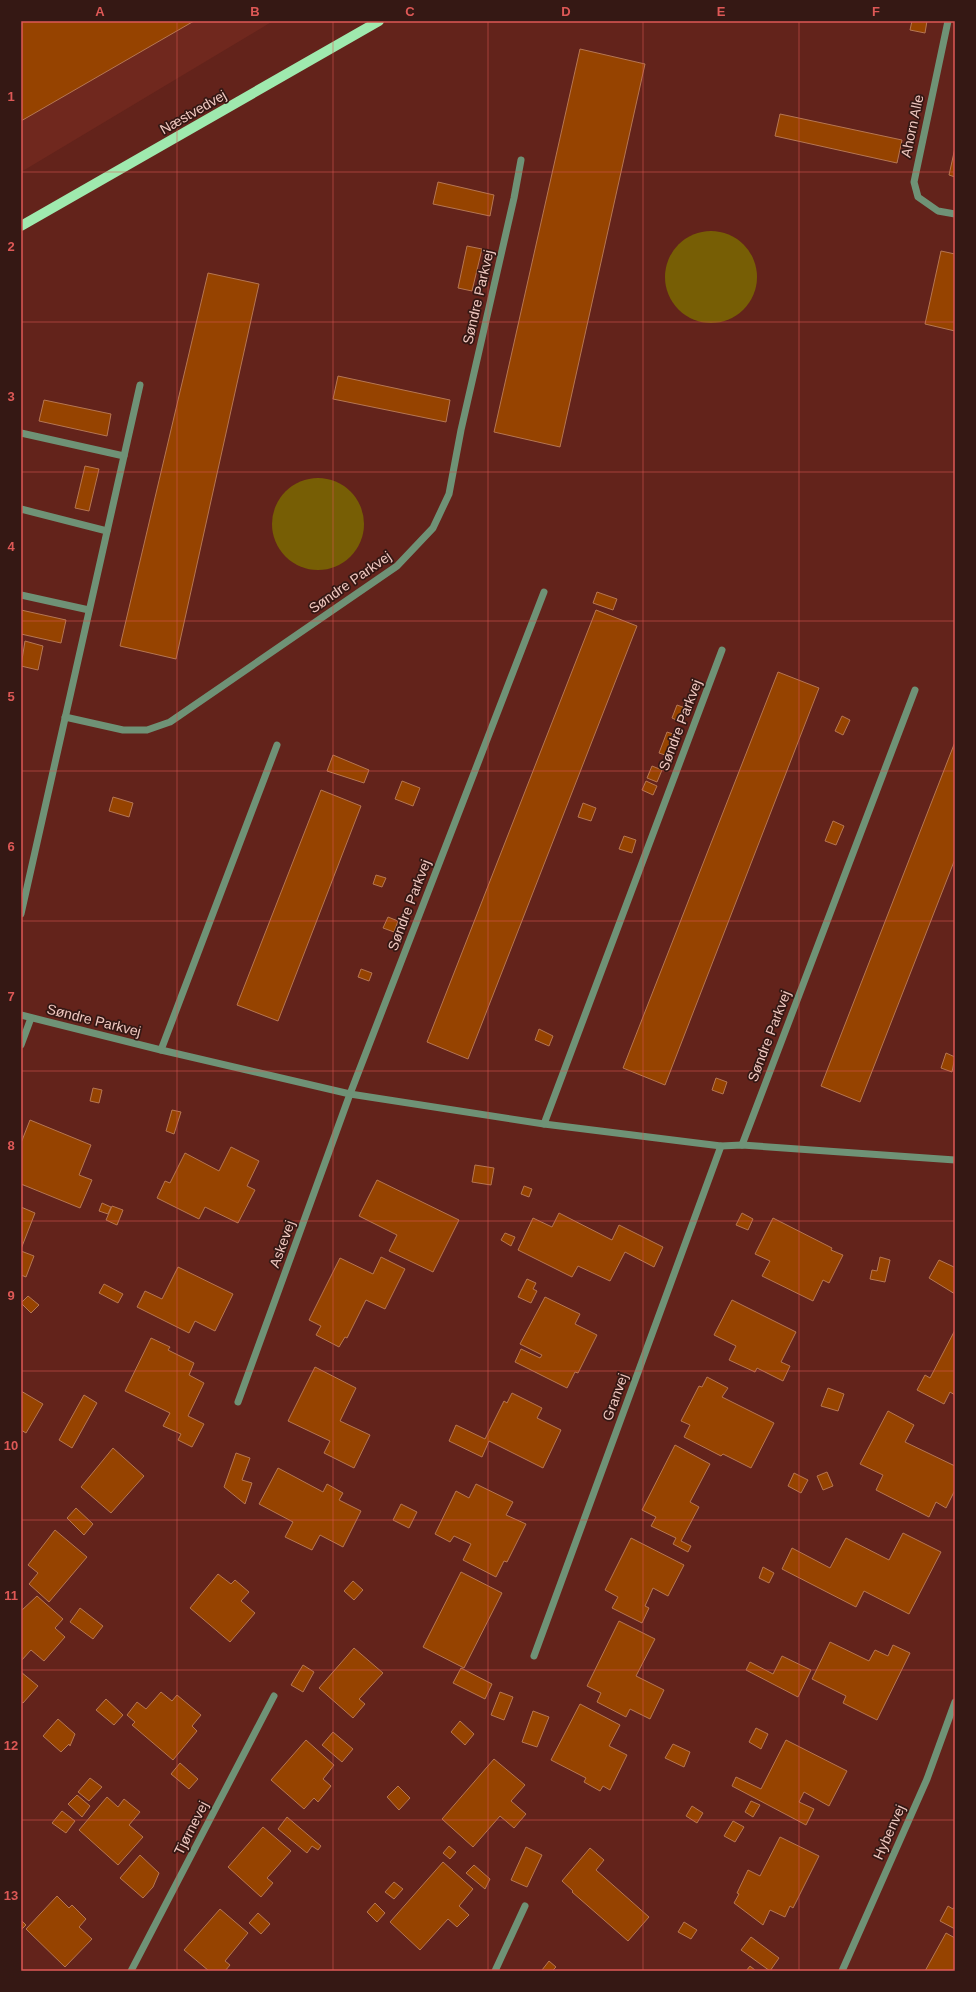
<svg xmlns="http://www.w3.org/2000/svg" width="976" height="1992" font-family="Helvetica,sans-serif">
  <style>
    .built { fill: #70281e }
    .green { fill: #775e05 }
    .building { fill: #964300; stroke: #b67652 }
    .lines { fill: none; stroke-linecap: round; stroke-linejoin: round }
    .minor { stroke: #6f9276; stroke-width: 7 }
    .major { stroke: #9fe9ae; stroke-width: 10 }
    .grid { fill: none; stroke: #de5856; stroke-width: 1; stroke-opacity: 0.55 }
    .labels { text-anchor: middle; stroke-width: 3.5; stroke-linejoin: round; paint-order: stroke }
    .street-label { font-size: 14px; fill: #f0c8c0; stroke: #351814 }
    .neatline { fill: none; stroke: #de5856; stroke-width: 1.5 }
    .grid-label { font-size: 13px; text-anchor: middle; font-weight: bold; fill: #de5856 }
  </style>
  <rect width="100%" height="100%" fill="#63231b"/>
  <!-- built -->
  <polygon class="built" points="21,21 273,21 21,172"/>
  <!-- green -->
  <g class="green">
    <circle cx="711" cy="277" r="46"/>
    <circle cx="318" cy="524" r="46"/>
  </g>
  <!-- building -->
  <g class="building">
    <polygon points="21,21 194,21 21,121"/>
    <polygon points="912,21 927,21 925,33 910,30"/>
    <polygon points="580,49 645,64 560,447 494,432"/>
    <polygon points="780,114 902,140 897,163 775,136"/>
    <polygon points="955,148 955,177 949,175"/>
    <polygon points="438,182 494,195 490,216 433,204"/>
    <polygon points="467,246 482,249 472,291 458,288"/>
    <polygon points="941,251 955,254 955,331 925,324"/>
    <polygon points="208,273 259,284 176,659 120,646"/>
    <polygon points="338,376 450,400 446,422 333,399"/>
    <polygon points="44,400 111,414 107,436 39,421"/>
    <polygon points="85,466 99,469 89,511 75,508"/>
    <polygon points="597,592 617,599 613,610 593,603"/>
    <polygon points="21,610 66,620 61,643 21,634"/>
    <polygon points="596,610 637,626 468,1059 427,1042"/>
    <polygon points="25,641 43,646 38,670 21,666"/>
    <polygon points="778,672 819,688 665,1085 623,1068"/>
    <polygon points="677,705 688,709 683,723 672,718"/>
    <polygon points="842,716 850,720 843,735 835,731"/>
    <polygon points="667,732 676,735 668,756 659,753"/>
    <polygon points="955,742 955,859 860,1102 821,1086"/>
    <polygon points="333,755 369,770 364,783 327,771"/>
    <polygon points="652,766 662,770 657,782 647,778"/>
    <polygon points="402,781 420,788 413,806 395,799"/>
    <polygon points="646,781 657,786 653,795 642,790"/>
    <polygon points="321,790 361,806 278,1021 237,1005"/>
    <polygon points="113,797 133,803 129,817 109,811"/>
    <polygon points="583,803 596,808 591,821 578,817"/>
    <polygon points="833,821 844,826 836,845 825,841"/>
    <polygon points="624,836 636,840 632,853 619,849"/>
    <polygon points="376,875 386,878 382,887 373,884"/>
    <polygon points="388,917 398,921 394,932 383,928"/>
    <polygon points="361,969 372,973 369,981 358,977"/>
    <polygon points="539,1029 553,1036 549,1046 535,1040"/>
    <polygon points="946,1053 955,1057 952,1072 941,1068"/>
    <polygon points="716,1078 727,1082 723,1094 712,1090"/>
    <polygon points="93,1088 102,1090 99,1103 90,1101"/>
    <polygon points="172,1110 181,1112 174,1134 166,1131"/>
    <polygon points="30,1120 91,1145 79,1175 92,1180 80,1208 21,1184 21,1143"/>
    <polygon points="231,1147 259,1161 247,1186 255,1190 238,1223 205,1207 199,1219 157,1198 165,1181 170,1183 185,1153 219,1171"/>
    <polygon points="475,1165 494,1168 491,1185 472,1182"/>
    <polygon points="377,1180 459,1220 433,1272 389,1251 397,1235 359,1216"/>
    <polygon points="524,1186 532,1189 529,1197 521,1194"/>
    <polygon points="102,1203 111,1207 108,1214 99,1211"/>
    <polygon points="112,1206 123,1210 117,1225 106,1220"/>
    <polygon points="21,1207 35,1213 21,1249"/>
    <polygon points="559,1213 612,1240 619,1225 663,1247 654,1267 625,1252 610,1281 578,1266 572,1277 518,1250 533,1218 552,1227"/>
    <polygon points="742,1213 753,1219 748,1230 736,1225"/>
    <polygon points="773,1218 832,1248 831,1250 843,1255 829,1283 823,1280 813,1301 762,1276 770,1261 755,1254"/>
    <polygon points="505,1233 515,1237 511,1246 501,1240"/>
    <polygon points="21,1251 34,1256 26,1277 21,1275"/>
    <polygon points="381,1257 405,1269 385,1309 366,1300 347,1338 345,1337 339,1347 316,1335 321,1326 309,1320 340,1258 373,1274"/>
    <polygon points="880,1257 890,1260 885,1282 870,1279 872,1270 877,1271"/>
    <polygon points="939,1260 954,1267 955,1266 955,1294 929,1278"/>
    <polygon points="178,1267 233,1294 215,1331 195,1321 189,1333 137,1307 145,1291 162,1299"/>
    <polygon points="527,1279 536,1283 533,1289 537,1291 531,1303 518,1297"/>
    <polygon points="104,1284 123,1294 118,1303 99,1293"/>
    <polygon points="28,1296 39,1305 31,1313 21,1303"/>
    <polygon points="545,1297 580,1314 575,1324 597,1335 578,1373 575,1372 567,1388 515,1362 521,1349 540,1358 542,1355 520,1344"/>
    <polygon points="732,1300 796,1332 781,1362 790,1366 783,1381 757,1368 755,1372 729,1360 736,1346 714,1335"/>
    <polygon points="955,1330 955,1395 950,1392 944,1404 917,1390 925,1375 930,1378"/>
    <polygon points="151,1338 170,1347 168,1350 194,1363 189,1375 204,1383 188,1416 204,1424 192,1447 178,1440 181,1434 163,1426 170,1413 125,1391"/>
    <polygon points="315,1367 356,1388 340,1421 370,1435 354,1468 324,1453 330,1441 288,1421"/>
    <polygon points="707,1377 728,1388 722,1397 774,1423 751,1468 723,1454 721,1456 684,1437 690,1425 681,1421 699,1386 702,1387"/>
    <polygon points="828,1388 844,1394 838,1411 821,1406"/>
    <polygon points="21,1391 43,1404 26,1433 21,1430"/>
    <polygon points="512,1393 542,1408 537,1418 561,1430 543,1468 489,1441 482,1457 449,1441 456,1425 485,1439 504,1401 507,1403"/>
    <polygon points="84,1395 97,1403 72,1448 59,1440"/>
    <polygon points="888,1411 914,1425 905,1442 955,1466 955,1490 946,1508 936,1502 929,1517 876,1490 883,1475 860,1464"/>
    <polygon points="675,1445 710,1464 690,1502 699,1507 681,1541 691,1546 688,1552 673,1544 676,1538 651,1526 656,1517 642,1510"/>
    <polygon points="113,1448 144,1476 111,1513 81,1487"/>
    <polygon points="236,1453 250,1458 242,1480 252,1483 245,1504 224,1487"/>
    <polygon points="278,1468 323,1492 327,1484 343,1493 339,1500 361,1511 343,1547 320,1535 312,1550 285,1537 293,1522 259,1504"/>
    <polygon points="827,1472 833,1486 823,1490 817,1476"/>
    <polygon points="794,1473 808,1480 801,1493 788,1486"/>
    <polygon points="476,1484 513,1502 506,1515 526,1524 507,1562 504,1561 496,1577 463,1560 471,1544 454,1536 450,1542 435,1534 456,1491 469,1498"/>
    <polygon points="401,1504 417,1512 409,1528 393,1520"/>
    <polygon points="76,1508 93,1524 84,1535 67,1518"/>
    <polygon points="55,1530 87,1557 49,1602 29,1584 38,1573 28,1565"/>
    <polygon points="903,1533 941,1552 909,1614 864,1591 856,1607 782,1569 792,1548 830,1568 846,1538 889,1560"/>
    <polygon points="631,1538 684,1565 668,1596 653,1588 645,1606 649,1608 642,1623 612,1608 618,1597 605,1590"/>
    <polygon points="763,1567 774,1573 769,1583 759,1578"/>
    <polygon points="461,1572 502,1593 464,1668 423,1647"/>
    <polygon points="218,1574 231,1584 235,1580 249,1592 241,1601 255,1613 230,1642 190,1608"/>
    <polygon points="353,1581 363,1590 354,1600 344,1591"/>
    <polygon points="37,1596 63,1619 55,1628 65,1637 44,1661 31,1650 21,1661 21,1611"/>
    <polygon points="80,1608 103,1626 93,1639 70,1622"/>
    <polygon points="619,1621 655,1639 636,1676 664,1690 650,1719 630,1709 626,1717 597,1702 601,1693 587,1686"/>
    <polygon points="830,1642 869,1661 875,1650 888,1656 893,1645 910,1653 877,1720 843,1703 846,1696 812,1679"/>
    <polygon points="354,1648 383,1673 359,1699 365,1704 353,1718 319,1688"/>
    <polygon points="782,1656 811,1670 798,1697 746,1670 750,1662 773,1674"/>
    <polygon points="303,1665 314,1672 303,1692 291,1685"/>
    <polygon points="461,1668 492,1684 485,1699 453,1683"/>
    <polygon points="21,1672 38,1686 23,1703 21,1702"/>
    <polygon points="161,1692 172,1701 177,1695 201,1715 192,1726 197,1731 173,1760 132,1725 135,1722 127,1715 137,1702 146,1709"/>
    <polygon points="500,1692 513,1697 504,1720 491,1715"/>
    <polygon points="106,1699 123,1715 114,1725 96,1710"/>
    <polygon points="580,1704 620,1725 609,1746 627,1755 610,1790 603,1786 600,1791 584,1782 586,1778 551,1760"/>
    <polygon points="533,1711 549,1717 537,1747 522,1742"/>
    <polygon points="58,1719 75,1734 70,1746 69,1744 61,1752 43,1736"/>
    <polygon points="460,1721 474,1734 465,1745 451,1732"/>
    <polygon points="756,1728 768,1734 761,1749 749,1742"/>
    <polygon points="333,1732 353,1749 342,1762 322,1745"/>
    <polygon points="306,1740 334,1765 323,1779 331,1786 318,1802 314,1798 304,1809 271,1780"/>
    <polygon points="786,1740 847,1771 829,1806 804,1792 799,1802 814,1809 806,1825 732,1786 736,1777 761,1789"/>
    <polygon points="673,1744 690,1752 684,1767 665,1758"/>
    <polygon points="494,1759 525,1785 511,1801 526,1814 514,1828 500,1816 473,1847 442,1819"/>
    <polygon points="180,1763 198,1779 189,1789 171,1774"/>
    <polygon points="90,1778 102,1787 89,1801 78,1792"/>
    <polygon points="398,1786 410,1798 399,1810 387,1797"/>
    <polygon points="77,1795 90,1806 82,1817 68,1804"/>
    <polygon points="107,1797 118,1807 124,1799 140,1812 129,1825 143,1837 118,1865 79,1830"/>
    <polygon points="751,1801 760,1805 753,1817 745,1812"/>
    <polygon points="692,1806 703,1813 697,1823 686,1816"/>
    <polygon points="62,1811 75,1821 66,1833 52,1823"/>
    <polygon points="287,1817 321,1846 318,1850 312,1846 307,1853 278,1829"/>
    <polygon points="733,1821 744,1827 735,1842 724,1836"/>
    <polygon points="263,1827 291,1851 267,1878 273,1883 261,1897 228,1867"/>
    <polygon points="780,1837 819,1856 793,1908 790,1906 785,1917 770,1910 763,1925 734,1903 739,1894 737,1893 748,1870 760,1876"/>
    <polygon points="449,1846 456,1852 450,1859 443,1853"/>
    <polygon points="526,1847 542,1855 527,1887 511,1880"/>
    <polygon points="590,1848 604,1860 596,1870 649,1917 628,1941 572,1892 573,1891 562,1881"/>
    <polygon points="140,1855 159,1873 153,1887 143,1898 120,1878"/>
    <polygon points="443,1862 473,1889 459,1906 469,1915 457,1927 448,1919 420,1950 390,1922"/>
    <polygon points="474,1865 490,1879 485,1889 466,1873"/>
    <polygon points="394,1882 403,1889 394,1899 385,1892"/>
    <polygon points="57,1896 69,1908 72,1905 86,1919 79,1927 92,1939 65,1967 26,1929"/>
    <polygon points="375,1903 385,1913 377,1922 367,1912"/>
    <polygon points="948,1906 953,1909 955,1906 955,1929 940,1921"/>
    <polygon points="220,1909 248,1933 225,1961 230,1965 225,1971 209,1971 184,1950"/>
    <polygon points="258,1913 270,1924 261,1934 249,1923"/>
    <polygon points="21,1920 26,1925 21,1930"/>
    <polygon points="684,1922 697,1930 691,1939 678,1932"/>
    <polygon points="946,1933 955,1938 955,1971 925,1971"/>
    <polygon points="751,1937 779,1958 770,1971 741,1950"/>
    <polygon points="549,1961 556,1967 552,1971 543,1971 542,1970"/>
    <polygon points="750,1966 756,1971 746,1971"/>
  </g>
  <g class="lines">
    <!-- minor -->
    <g class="minor">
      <polyline points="948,21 914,182 918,197 938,211 955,214"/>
      <polyline points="21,433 124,456"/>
      <polyline points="21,509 107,531"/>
      <polyline points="21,595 89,610"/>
      <polyline points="65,717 123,730 147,730 170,722 397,566 433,528 449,494 461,430 514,198 521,160"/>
      <polyline points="21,914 140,385"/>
      <polyline points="21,1015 161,1050 350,1094 544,1124 721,1146 742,1145 955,1160"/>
      <polyline points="21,1045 31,1018"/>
      <polyline points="161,1050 277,745"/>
      <polyline points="544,1124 722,650"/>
      <polyline points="742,1145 915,690"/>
      <polyline points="238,1402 350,1094 544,592"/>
      <polyline points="534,1656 721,1146"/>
      <polyline points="131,1971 274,1696"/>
      <polyline points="495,1971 525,1906"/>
      <polyline points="842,1971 927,1779 955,1702"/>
    </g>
    <!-- major -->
    <polyline class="major" points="21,226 379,21"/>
  </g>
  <!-- grid -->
  <path class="grid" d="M177,21V1971M333,21V1971M488,21V1971M643,21V1971M799,21V1971M21,172H955M21,322H955M21,472H955M21,621H955M21,771H955M21,921H955M21,1071H955M21,1221H955M21,1371H955M21,1520H955M21,1670H955M21,1820H955"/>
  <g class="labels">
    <!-- street labels -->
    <g class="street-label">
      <text transform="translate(193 112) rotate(-30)" y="5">Næstvedvej</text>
      <text transform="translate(912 126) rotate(-78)" y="5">Ahorn Alle</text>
      <text transform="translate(478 297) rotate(-77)" y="5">Søndre Parkvej</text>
      <text transform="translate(350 582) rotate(-35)" y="5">Søndre Parkvej</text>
      <text transform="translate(680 725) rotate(-69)" y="5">Søndre Parkvej</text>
      <text transform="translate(409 905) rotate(-69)" y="5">Søndre Parkvej</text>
      <text transform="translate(94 1020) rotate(14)" y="5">Søndre Parkvej</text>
      <text transform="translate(769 1036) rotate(-69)" y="5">Søndre Parkvej</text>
      <text transform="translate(282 1244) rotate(-70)" y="5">Askevej</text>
      <text transform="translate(615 1397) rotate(-70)" y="5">Granvej</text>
      <text transform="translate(191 1828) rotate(-63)" y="5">Tjørnevej</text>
      <text transform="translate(889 1832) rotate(-66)" y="5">Hybenvej</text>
    </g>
  </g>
  <!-- border -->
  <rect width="976" height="1992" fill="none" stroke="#351814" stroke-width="44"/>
  <rect x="22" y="22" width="932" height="1948" class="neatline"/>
  <g class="grid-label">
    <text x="100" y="16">A</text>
    <text x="255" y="16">B</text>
    <text x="410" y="16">C</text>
    <text x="566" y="16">D</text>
    <text x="721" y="16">E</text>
    <text x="876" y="16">F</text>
    <text x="11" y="101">1</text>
    <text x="11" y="251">2</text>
    <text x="11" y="401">3</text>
    <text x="11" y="551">4</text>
    <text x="11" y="701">5</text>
    <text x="11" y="851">6</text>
    <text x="11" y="1001">7</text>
    <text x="11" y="1150">8</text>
    <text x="11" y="1300">9</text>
    <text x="11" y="1450">10</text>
    <text x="11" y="1600">11</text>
    <text x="11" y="1750">12</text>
    <text x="11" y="1900">13</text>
  </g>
</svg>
